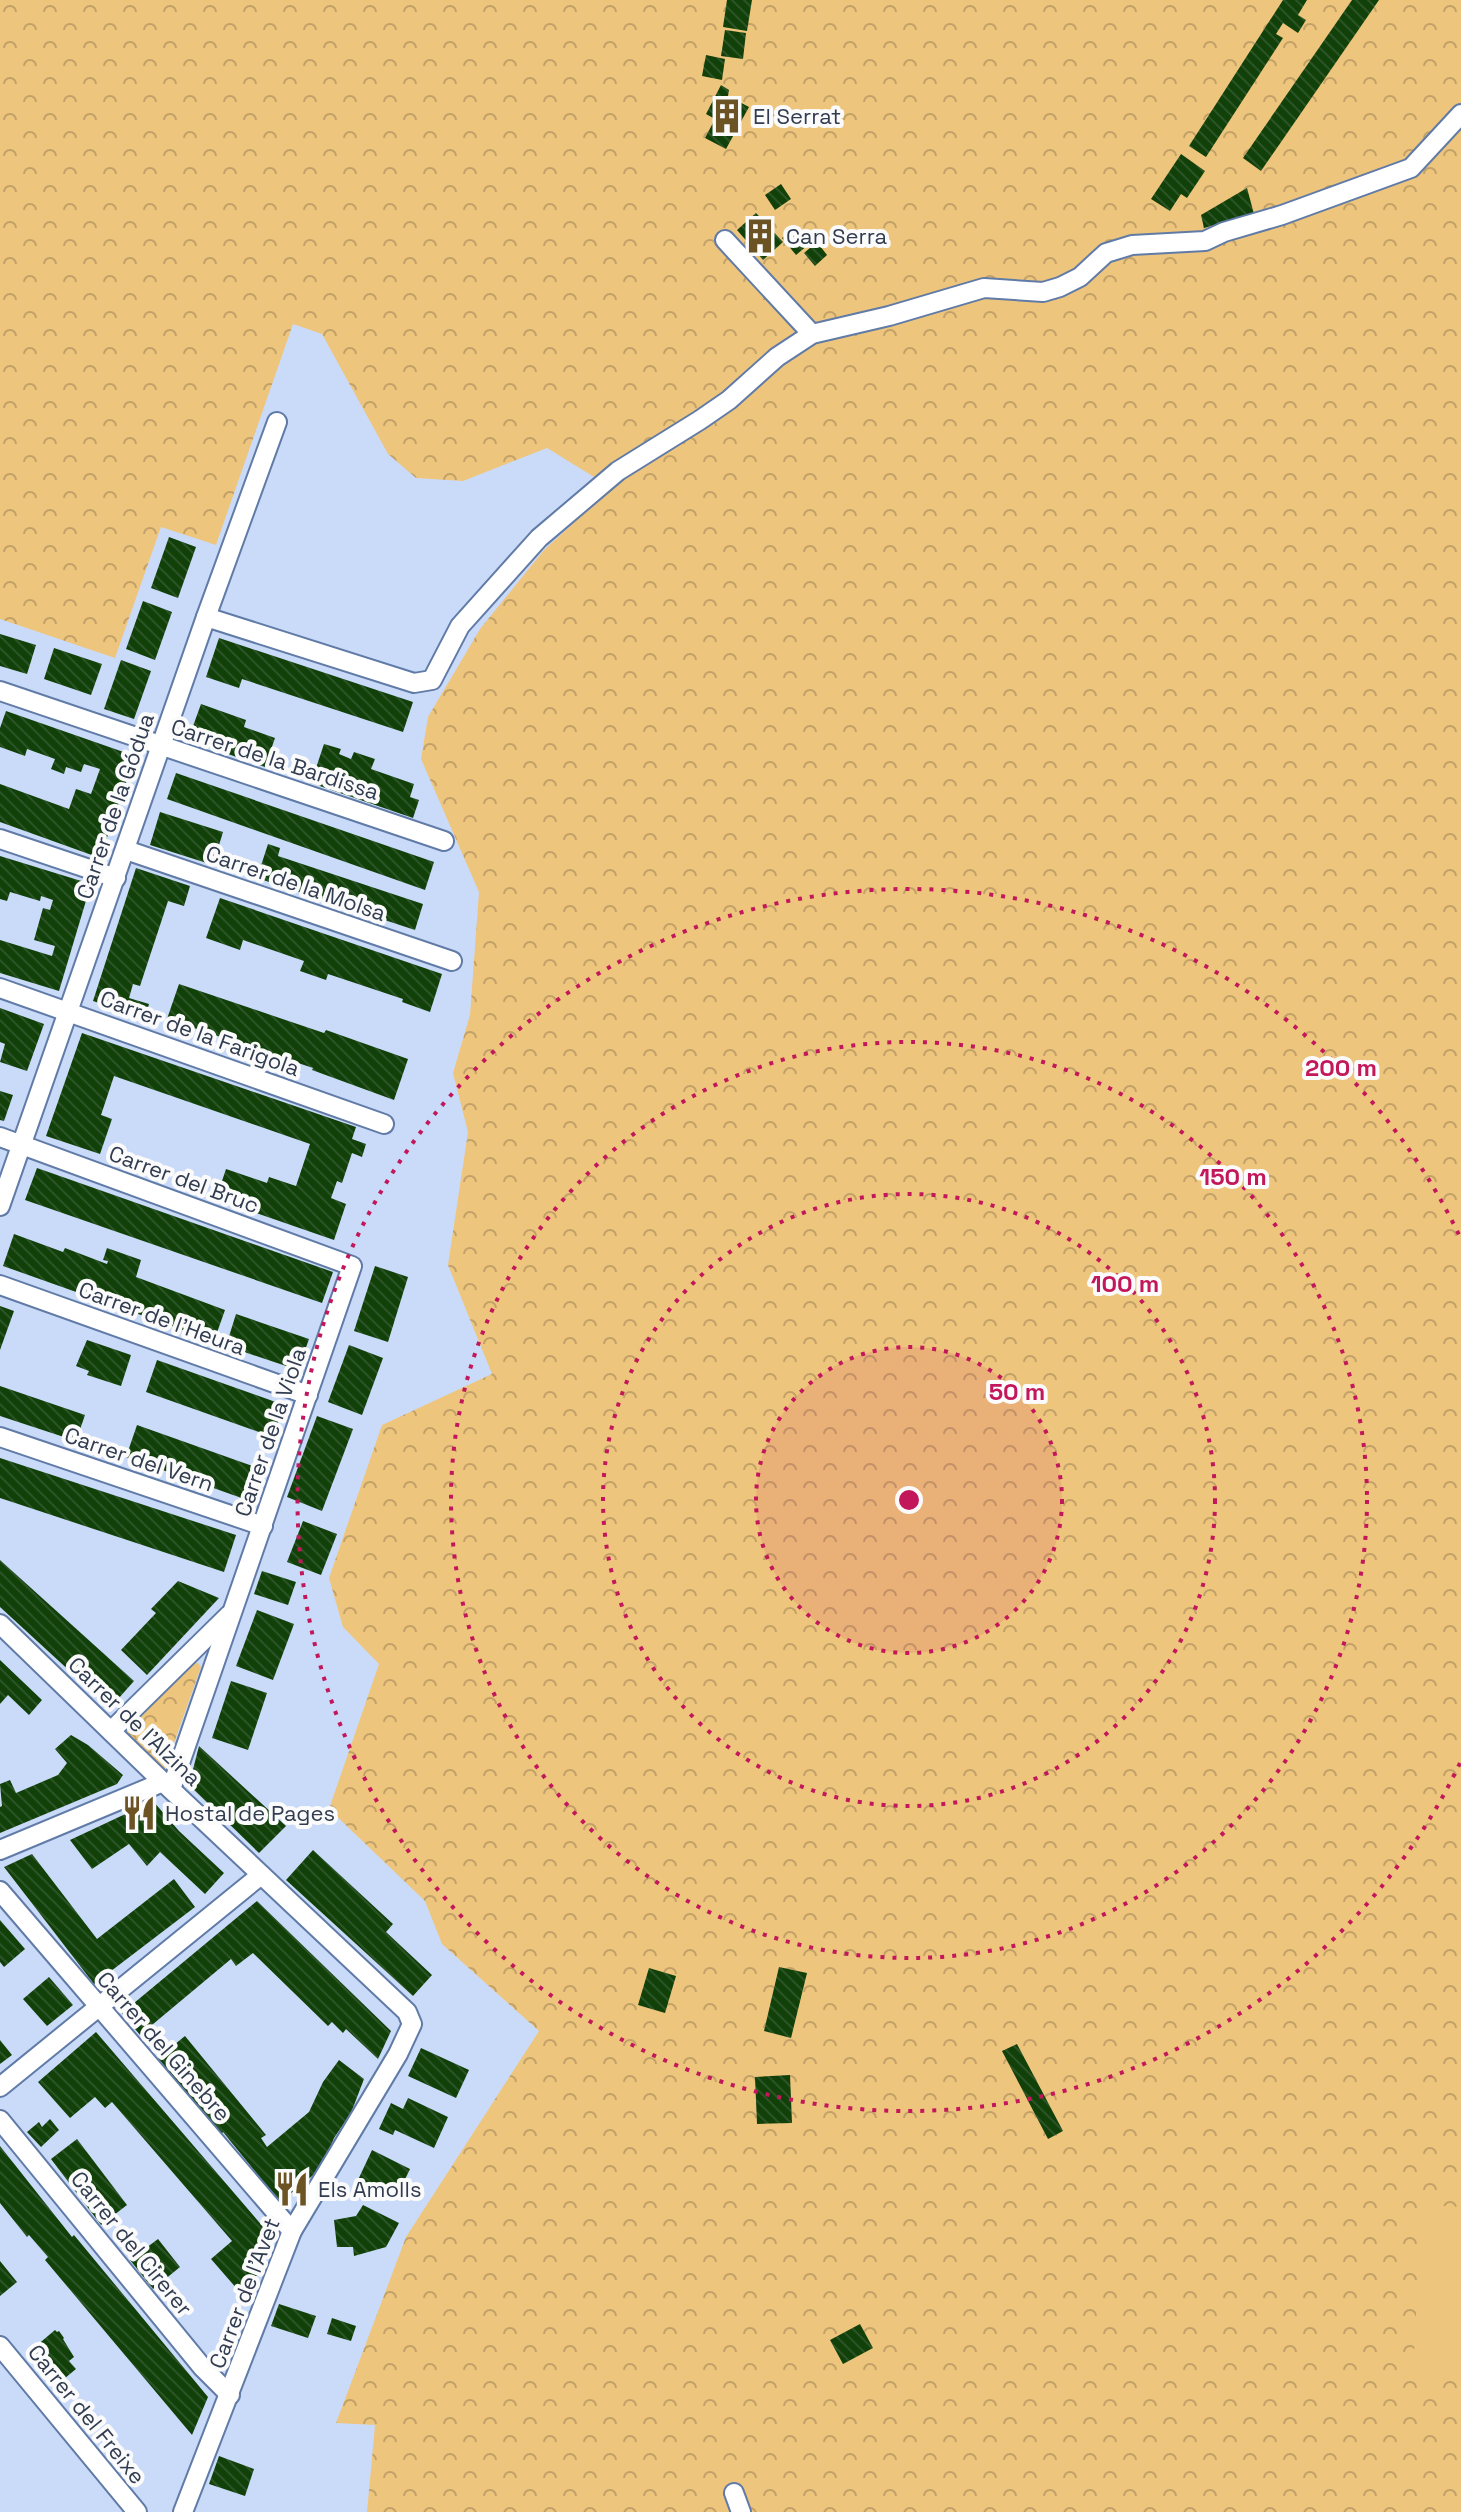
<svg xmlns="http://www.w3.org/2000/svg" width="1461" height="2512" font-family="'Space Grotesk',sans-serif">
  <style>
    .park { fill: url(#park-crowns) }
    .pitch { fill: #eec57c }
    .building { fill: url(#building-back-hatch) }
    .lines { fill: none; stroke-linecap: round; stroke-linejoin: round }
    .minor-casing { stroke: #617ba7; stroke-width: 22 }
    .minor { stroke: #fff; stroke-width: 18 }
    .ring { fill: none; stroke: #c2185b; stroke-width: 4; stroke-dasharray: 4 8 }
    .labels { text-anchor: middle; stroke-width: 8; stroke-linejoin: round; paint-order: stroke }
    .poi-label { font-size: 22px; fill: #313c50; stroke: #fbfbfb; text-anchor: start }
    .street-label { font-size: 22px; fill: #313c50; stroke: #fbfbfb }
    .centre { fill: #c2185b; stroke: #fbfbfb; stroke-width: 4 }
    .ring-label { font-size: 24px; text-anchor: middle; font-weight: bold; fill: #c2185b; stroke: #fbfbfb; stroke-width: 8; stroke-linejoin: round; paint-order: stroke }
  </style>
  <defs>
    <pattern id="park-crowns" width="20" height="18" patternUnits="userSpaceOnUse" patternTransform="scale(2)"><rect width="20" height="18" fill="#eec57c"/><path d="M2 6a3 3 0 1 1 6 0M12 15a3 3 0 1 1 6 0" fill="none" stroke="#c1a168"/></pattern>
    <pattern id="building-back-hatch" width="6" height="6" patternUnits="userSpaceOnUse" patternTransform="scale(2)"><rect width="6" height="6" fill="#114009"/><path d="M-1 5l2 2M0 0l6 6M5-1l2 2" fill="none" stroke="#2b5426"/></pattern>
  </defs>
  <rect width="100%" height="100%" fill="#cadbf9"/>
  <!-- park -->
  <g class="park">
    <polygon points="0,0 1461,0 1461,2512 367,2512 375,2425 336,2423 406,2237 539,2031 442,1944 425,1901 329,1809 379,1664 343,1627 329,1578 382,1425 492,1374 448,1265 468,1132 453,1073 470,1015 479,892 421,759 428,717 480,629 544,550 612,488 547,448 463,481 416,478 388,454 322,334 293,324 216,545 161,527 115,658 0,619"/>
    <polygon points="191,1663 198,1663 201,1667 164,1771 126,1733"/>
  </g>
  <!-- pitch -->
  <polygon class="pitch" points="1421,2205 1461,2207 1461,2380 1413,2377"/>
  <!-- building -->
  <g class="building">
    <polygon points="727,0 752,0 747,31 723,27"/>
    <polygon points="1283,0 1307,0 1298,15 1306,20 1298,33 1283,23 1276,34 1283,38 1206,157 1189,146"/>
    <polygon points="1352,0 1379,0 1261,171 1243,158"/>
    <polygon points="725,30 746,33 743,59 721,56"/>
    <polygon points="706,55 725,59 722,80 702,76"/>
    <polygon points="721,85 729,90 728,96 749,107 726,149 705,138 715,119 706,114"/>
    <polygon points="1181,154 1205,171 1187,198 1181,194 1170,211 1151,199"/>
    <polygon points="781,184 791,199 775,210 765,195"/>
    <polygon points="1247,188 1254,214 1204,228 1201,215"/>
    <polygon points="756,213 783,242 763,260 737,230"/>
    <polygon points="793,228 808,245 796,255 782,238"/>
    <polygon points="817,242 827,255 815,266 804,253"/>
    <polygon points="169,537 196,547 178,598 151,588"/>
    <polygon points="143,601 172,612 155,660 126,649"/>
    <polygon points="0,634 36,645 27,674 0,666"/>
    <polygon points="219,638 413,702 403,732 242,679 239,688 206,677"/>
    <polygon points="54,648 102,664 91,695 44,679"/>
    <polygon points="121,660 151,671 134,719 104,709"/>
    <polygon points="201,704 246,720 244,727 275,738 265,767 188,740"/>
    <polygon points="6,711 135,756 100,858 0,822 0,784 69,809 76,789 91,794 100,769 84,764 81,772 66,767 64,774 51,769 55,759 27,749 25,756 0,747 0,728"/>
    <polygon points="324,744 341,749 339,754 351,759 354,752 375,759 371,769 414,784 410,797 419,800 413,818 311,783"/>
    <polygon points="176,773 434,862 425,890 167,799"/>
    <polygon points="160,812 223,832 213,865 150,845"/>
    <polygon points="268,844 280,848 278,856 423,904 415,930 257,878"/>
    <polygon points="0,856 91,884 59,991 0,973 0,940 52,956 55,946 34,940 43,908 50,910 53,900 41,896 40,901 10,892 7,901 0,899"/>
    <polygon points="136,868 190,886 184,906 168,901 140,986 133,984 129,998 149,1004 145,1018 93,1001"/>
    <polygon points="220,898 442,974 430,1012 402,1002 403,999 328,974 326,980 300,971 304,961 243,940 240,950 206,938"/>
    <polygon points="179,984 324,1033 326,1030 408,1059 394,1100 312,1070 313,1068 167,1019"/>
    <polygon points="0,1008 44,1024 27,1071 0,1062 5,1044 0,1042"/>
    <polygon points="82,1033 356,1127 352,1139 366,1144 362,1157 352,1153 342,1183 337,1181 331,1198 346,1204 334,1240 216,1199 226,1169 267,1183 269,1177 296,1186 310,1144 114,1076 101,1115 112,1119 100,1154 46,1136"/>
    <polygon points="0,1091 13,1095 4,1121 0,1120"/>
    <polygon points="37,1168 333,1272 322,1303 25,1200"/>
    <polygon points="14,1234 63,1252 65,1248 107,1264 108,1261 103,1260 107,1248 141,1260 136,1277 225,1310 214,1341 3,1266"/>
    <polygon points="375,1266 408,1277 388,1342 354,1331"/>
    <polygon points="0,1306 14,1311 0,1350"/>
    <polygon points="236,1314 309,1339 298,1370 226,1346"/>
    <polygon points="87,1340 131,1355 121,1386 87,1375 89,1371 76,1366"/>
    <polygon points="349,1345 383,1358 362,1415 328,1402"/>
    <polygon points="157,1360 284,1405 273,1437 146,1392"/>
    <polygon points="0,1386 85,1415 76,1441 0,1416"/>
    <polygon points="317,1416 353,1429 322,1511 287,1497"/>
    <polygon points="137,1425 261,1469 250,1501 126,1457"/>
    <polygon points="0,1458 236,1535 224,1572 0,1498"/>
    <polygon points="303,1521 337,1534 321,1575 287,1562"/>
    <polygon points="0,1560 134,1681 110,1708 0,1607"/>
    <polygon points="262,1571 296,1582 288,1605 254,1594"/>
    <polygon points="178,1581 219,1598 147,1675 121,1650 156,1613 151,1609"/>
    <polygon points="257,1610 294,1624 273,1680 236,1666"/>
    <polygon points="0,1660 42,1700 29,1715 8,1695 0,1704"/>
    <polygon points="231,1681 267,1693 248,1750 212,1738"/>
    <polygon points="71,1735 88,1745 123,1775 117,1784 0,1833 0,1807 2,1806 0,1784 10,1780 16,1793 58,1775 67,1763 55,1749"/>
    <polygon points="199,1746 286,1826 259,1853 189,1785"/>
    <polygon points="153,1801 179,1831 224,1873 205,1894 160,1852 147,1866 129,1844 92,1869 70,1840"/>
    <polygon points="313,1850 393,1924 386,1932 432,1975 413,1996 286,1880"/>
    <polygon points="32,1854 97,1939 174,1879 195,1907 94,1984 4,1867"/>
    <polygon points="257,1901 391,2031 378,2059 346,2029 343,2033 332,2022 328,2026 253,1953 236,1966 231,1959 140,2035 122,2013"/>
    <polygon points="0,1920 25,1949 4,1967 0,1962"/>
    <polygon points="779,1967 807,1973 791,2038 764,2031"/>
    <polygon points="649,1968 676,1976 665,2013 638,2005"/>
    <polygon points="49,1977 73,2005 47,2026 23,1999"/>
    <polygon points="96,2032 271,2236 262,2244 268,2250 260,2257 263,2261 255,2268 260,2273 252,2280 257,2285 244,2297 211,2259 232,2241 112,2102 105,2108 95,2097 70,2118 38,2082"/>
    <polygon points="185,2036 266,2135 261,2138 267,2147 309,2112 323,2082 339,2060 364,2079 351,2113 334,2138 322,2168 280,2202 223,2132 221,2135 158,2058"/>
    <polygon points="0,2040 12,2055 0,2064"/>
    <polygon points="1017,2044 1063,2131 1048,2139 1002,2051"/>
    <polygon points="421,2048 469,2070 456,2098 408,2076"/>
    <polygon points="790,2075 792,2123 757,2124 755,2077"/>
    <polygon points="408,2098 448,2117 434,2148 395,2130 393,2135 379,2129 391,2103 403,2109"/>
    <polygon points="50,2119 59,2130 41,2147 27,2132 39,2122 42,2127"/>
    <polygon points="77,2139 127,2205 101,2225 51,2159"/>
    <polygon points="0,2146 72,2237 74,2235 208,2397 192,2435 45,2260 48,2257 29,2235 27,2237 0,2203"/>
    <polygon points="372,2150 410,2169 395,2200 357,2182"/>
    <polygon points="363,2205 399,2223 386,2247 354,2256 353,2247 337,2247 334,2220 356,2216"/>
    <polygon points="158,2239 180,2267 153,2289 130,2260"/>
    <polygon points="0,2261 17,2282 0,2296"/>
    <polygon points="279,2304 316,2316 308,2338 271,2326"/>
    <polygon points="332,2318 356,2326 351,2341 327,2334"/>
    <polygon points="860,2324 873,2348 843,2364 830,2340"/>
    <polygon points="55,2330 57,2332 59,2331 64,2338 63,2339 74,2357 69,2361 76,2369 59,2383 52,2374 49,2377 29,2352"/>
    <polygon points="219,2456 254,2469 245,2496 209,2484"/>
  </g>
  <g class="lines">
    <!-- minor casing -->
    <g class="minor-casing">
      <g id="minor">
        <polyline points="725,240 812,334"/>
        <polyline points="206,617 414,683 432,680 460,626 539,538 618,471 700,420 729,400 777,357 812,334 889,316 984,288 1043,292 1060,287 1080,277 1106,253 1132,245 1205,241 1224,232 1282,215 1411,168 1461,114"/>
        <polyline points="0,691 444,841"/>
        <polyline points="0,839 116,878"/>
        <polyline points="126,850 452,961"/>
        <polyline points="0,988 384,1124"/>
        <polyline points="0,1137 352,1266 171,1789"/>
        <polyline points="0,1206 206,617 277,422"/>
        <polyline points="0,1285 308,1395"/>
        <polyline points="0,1437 263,1526"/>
        <polyline points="0,1624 163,1782 407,2012 412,2024 398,2054 292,2231 183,2512"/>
        <polyline points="111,1731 229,1615"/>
        <polyline points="0,1850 163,1782"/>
        <polyline points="0,1891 292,2231"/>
        <polyline points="0,2087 261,1875"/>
        <polyline points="0,2120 203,2368 230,2395"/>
        <polyline points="0,2346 137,2512"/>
        <polyline points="734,2493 741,2512"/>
      </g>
    </g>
    <!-- minor -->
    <use href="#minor" class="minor"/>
  </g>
  <!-- distance rings -->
  <circle cx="909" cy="1500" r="153" fill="#c2185b" fill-opacity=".12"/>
  <g class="ring">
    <circle cx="909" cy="1500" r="153"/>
    <circle cx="909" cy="1500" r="306"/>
    <circle cx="909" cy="1500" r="458"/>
    <path d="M1460 1763A611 611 0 1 1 1460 1237"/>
  </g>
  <!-- icons -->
  <defs>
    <g id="building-bare" transform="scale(2.76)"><path d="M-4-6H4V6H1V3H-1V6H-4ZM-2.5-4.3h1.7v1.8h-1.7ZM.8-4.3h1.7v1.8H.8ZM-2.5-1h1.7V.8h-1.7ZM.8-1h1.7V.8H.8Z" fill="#6c5324" stroke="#fbfbfb" stroke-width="2.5" paint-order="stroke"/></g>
    <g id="restaurant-bare" transform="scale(2.76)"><path d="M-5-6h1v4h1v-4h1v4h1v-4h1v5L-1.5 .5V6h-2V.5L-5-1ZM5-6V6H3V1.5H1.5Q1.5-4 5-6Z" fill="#6c5324" stroke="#fbfbfb" stroke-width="2.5" paint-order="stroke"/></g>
  </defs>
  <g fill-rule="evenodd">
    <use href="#building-bare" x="727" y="116"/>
    <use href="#building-bare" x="760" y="236"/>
    <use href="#restaurant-bare" x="139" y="1813"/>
    <use href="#restaurant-bare" x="292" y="2189"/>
  </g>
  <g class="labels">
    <!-- poi labels -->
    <g class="poi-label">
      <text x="753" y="124">El Serrat</text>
      <text x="786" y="244">Can Serra</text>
      <text x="165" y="1821">Hostal de Pages</text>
      <text x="318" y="2197">Els Amolls</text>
    </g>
    <!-- street labels -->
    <g class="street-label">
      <text transform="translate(275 759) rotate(18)" y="8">Carrer de la Bardissa</text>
      <text transform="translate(115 806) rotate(-71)" y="8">Carrer de la Gódua</text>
      <text transform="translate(296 883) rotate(19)" y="8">Carrer de la Molsa</text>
      <text transform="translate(200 1033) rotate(20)" y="8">Carrer de la Farigola</text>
      <text transform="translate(184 1179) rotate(20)" y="8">Carrer del Bruc</text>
      <text transform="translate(162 1318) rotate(20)" y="8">Carrer de l'Heura</text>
      <text transform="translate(270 1432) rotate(-71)" y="8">Carrer de la Viola</text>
      <text transform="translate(139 1459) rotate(19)" y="8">Carrer del Vern</text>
      <text transform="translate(135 1721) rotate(44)" y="8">Carrer de l'Alzina</text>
      <text transform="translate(164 2046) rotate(49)" y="8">Carrer del Ginebre</text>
      <text transform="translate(132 2243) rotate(51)" y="8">Carrer del Cirerer</text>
      <text transform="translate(244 2293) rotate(-69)" y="8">Carrer de l'Avet</text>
      <text transform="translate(87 2414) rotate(51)" y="8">Carrer del Freixe</text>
    </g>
  </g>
  <circle cx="909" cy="1500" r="12" class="centre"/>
  <g class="ring-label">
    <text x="1341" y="1076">200 m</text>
    <text x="1233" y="1185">150 m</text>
    <text x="1125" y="1292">100 m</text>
    <text x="1017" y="1400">50 m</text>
  </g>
</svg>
